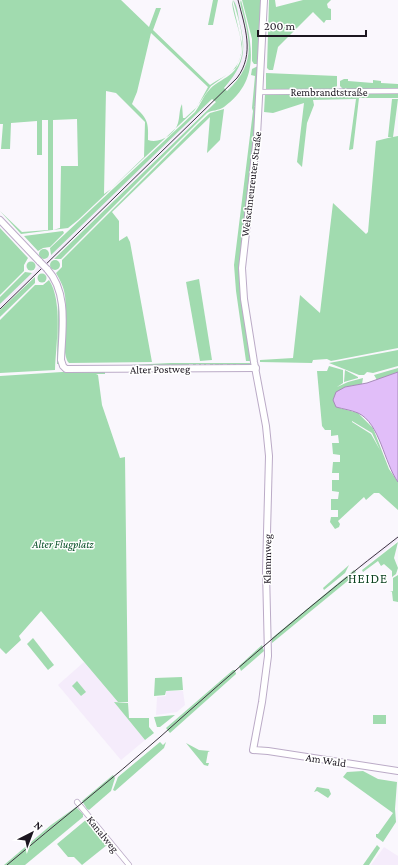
<svg xmlns="http://www.w3.org/2000/svg" width="398" height="865" font-family="'Crimson Pro',serif">
  <style>
    .built { fill: #f5ecfb }
    .green { fill: #a1dbaf; fill-rule: evenodd }
    .water { fill: #e1bef9; stroke: #a68cb8 }
    .lines { fill: none; stroke-linecap: round; stroke-linejoin: round }
    .minor-casing { stroke: #bbabc7; stroke-width: 6 }
    .major-casing { stroke: #bbabc7; stroke-width: 8 }
    .minor { stroke: #fff; stroke-width: 4.5 }
    .major { stroke: #fff; stroke-width: 6 }
    .tram { stroke: #3b363f; stroke-width: 1 }
    .major-bridge-casing { stroke: #bbabc7; stroke-width: 8; stroke-linecap: butt }
    .major-bridge { stroke: #fff; stroke-width: 6 }
    .labels { text-anchor: middle; stroke-width: 3; stroke-linejoin: round; paint-order: stroke }
    .street-label { font-size: 11px; fill: #1c1620; stroke: #fff }
    .park-label { font-size: 11px; font-style: italic; fill: #074f26; stroke: #fff }
    .quarter-label { font-size: 13px; letter-spacing: 1px; fill: #0d4321; stroke: #fff }
  </style>
  <rect width="100%" height="100%" fill="#faf7fd"/>
  <!-- built -->
  <g class="built">
    <polygon points="234,0 239,0 248,33 249,53 244,70 230,88 227,85 239,67 244,49 243,34"/>
    <polygon points="208,103 211,106 0,310 0,304"/>
    <polygon points="398,536 398,540 362,568 360,565"/>
    <polygon points="84,662 118,702 114,702 145,740 121,760 58,685"/>
    <polygon points="166,691 183,691 185,705 177,712 156,715 157,697 166,696"/>
    <polygon points="384,847 398,856 398,865 371,865"/>
  </g>
  <!-- green -->
  <g class="green">
    <path d="M0,0H121L149,27L156,8H161L153,30L210,85C218,79 227,76 234,69C252,48 232,21 232,0L242,44L241,55L236,68L211,86L194,111L78,220L68,228L21,234L0,211L22,232L48,230V120H42V155H37V121L11,123L10,149H1L3,124H0ZM151,33L208,87L197,107L185,118H183L182,104C179,110 180,116 178,123C175,134 160,144 148,140C149,119 146,118 132,104L137,92ZM106,91L116,93L145,122L144,157L111,189L104,194ZM77,119L78,166H61L60,228L53,230V120Z"/>
    <polygon points="213,0 218,0 213,25 208,25"/>
    <path d="M233,0C237,4 238,14 239,20C247,50 245,64 224,88L227,91C253,67 252,47 243,14C242,9 239,3 241,0C251,40 263,79 224,107C218,111 212,110 207,113L61,259H54L216,102L212,99L51,255L50,248L195,112C201,104 203,96 210,89C216,82 226,79 232,73C252,55 239,22 233,0Z"/>
    <polygon points="242,0 262,0 258,64 254,64 252,61 252,39"/>
    <polygon points="269,0 275,0 276,7 303,0 331,0 327,4 328,8 331,9 331,20 326,20 324,23 313,12 278,47 273,70 269,70 267,68"/>
    <polygon points="258,66 257,105 254,107 257,107 256,118 243,236 251,361 246,361 236,291 234,265 253,111 252,108 255,76 251,75 252,69"/>
    <polygon points="266,73 337,76 337,86 333,89 266,90"/>
    <polygon points="344,79 348,79 348,81 373,83 373,80 381,81 381,83 398,84 398,89 343,89 340,86 340,81"/>
    <polygon points="398,93 398,98 359,98 353,149 349,150 356,99 313,100 314,105 307,123 302,167 297,162 304,103 273,113 264,112 265,94"/>
    <polygon points="392,99 398,99 393,137 398,136 398,348 331,361 327,359 313,360 312,363 260,362 260,360 293,358 300,295 320,313 333,203 366,234 368,232 376,141 392,137 388,137"/>
    <path d="M224,109L220,140L207,153L210,117L112,212L119,221V241L127,236L130,242L152,362L69,363C60,354 67,310 65,296C64,287 60,280 56,273L62,267V260L199,123L210,113Z"/>
    <polygon points="0,228 28,258 24,265 24,271 0,295"/>
    <polygon points="63,231 64,233 50,247 43,248 38,251 24,236"/>
    <circle cx="44" cy="254" r="5"/>
    <circle cx="55" cy="265" r="5"/>
    <circle cx="31" cy="266" r="4.5"/>
    <polygon points="25,272 32,273 0,304 0,297"/>
    <circle cx="42" cy="278" r="4.5"/>
    <polygon points="35,277 35,283 0,317 0,310"/>
    <polygon points="199,279 212,360 200,361 186,282"/>
    <path d="M49,280C63,301 56,344 55,370L0,373V320L35,285H43Z"/>
    <polygon points="58,295 60,309 59,364 57,364"/>
    <polygon points="398,350 398,366 373,373 367,372 364,375 359,375 329,363"/>
    <polygon points="170,363 251,363 250,366 240,367 240,364 236,364 236,367 234,367 233,364 230,364 230,367 227,367 227,364 223,364 223,367 220,367 220,364 216,367 215,364 213,364 213,367 210,367 210,364 206,364 206,367 204,367 204,364 201,364 201,367 199,367 199,364 196,364 195,367 193,367 193,364 189,364 189,367 173,367 172,365 168,365 168,367 166,365 158,365 156,367 155,365 151,365 149,367 149,365 146,365 131,368 130,365"/>
    <polygon points="67,365 126,365 128,367 69,366"/>
    <path d="M329,366L343,370V383L337,387L348,382L363,378L362,384L345,387L336,407L358,413L373,428L389,469L398,482V510L379,493H374L366,500L364,497L338,521L340,524L339,527L335,529L330,522L331,517H338V510H331V499H338L339,492L332,491V480H339V473H332L333,462H340V455L333,454L332,443H339L338,435L331,436V430H325L322,426L317,371H327ZM352,421L372,433L380,450L371,434L352,422Z"/>
    <polygon points="398,368 398,372 377,380 374,375"/>
    <polygon points="345,370 358,377 358,378 344,382"/>
    <polygon points="62,372 105,372 105,374 96,374 98,375 102,405 120,458 125,457 128,702 118,702 41,611 19,636 21,640 6,654 0,648 0,376"/>
    <polygon points="398,542 394,558 398,568 396,574 392,577 392,571 384,564 381,566 378,561 363,572 362,570"/>
    <polygon points="349,565 345,573 324,590 323,588"/>
    <polygon points="354,570 356,572 350,579 272,643 272,638"/>
    <polygon points="398,575 398,602 393,601 392,592 390,592 393,591 393,578"/>
    <polygon points="33,638 54,665 48,670 27,644"/>
    <polygon points="262,645 264,651 241,671 239,666"/>
    <polygon points="233,670 235,670 236,674 170,733 166,728"/>
    <polygon points="182,677 183,690 166,691 165,695 154,696 155,678"/>
    <polygon points="77,681 86,692 81,696 72,686"/>
    <polygon points="114,702 128,703 129,718 149,718 149,727 154,733 145,740"/>
    <polygon points="175,715 160,727 157,727 154,717"/>
    <rect x="373" y="715" width="13" height="9"/>
    <polygon points="160,742 163,745 166,742 164,748 115,791 113,790 118,777"/>
    <polygon points="186,743 199,750 210,751 208,752 206,763 209,763 208,766 204,765"/>
    <polygon points="363,771 378,779 397,782 395,809 396,822 383,842 376,837 376,834 378,834 393,813 343,777 347,772"/>
    <polygon points="113,775 115,778 111,791 89,810 87,809 82,801"/>
    <polygon points="317,787 329,789 331,794 328,798 317,791 314,792"/>
    <polygon points="76,807 83,814 83,817 25,865 4,865 51,825"/>
    <polygon points="87,819 107,845 82,865 74,857 68,857 57,844"/>
    <polygon points="377,845 380,848 369,865 363,865"/>
  </g>
  <!-- water -->
  <path class="water" d="M398,372V482C384,463 380,423 358,413C351,410 343,409 336,407L333,400L336,392L345,387L367,383Z"/>
  <g class="lines">
    <!-- minor casing -->
    <g class="minor-casing">
      <g id="minor">
        <polyline points="260,92 398,91"/>
        <polyline points="77,802 129,865"/>
      </g>
    </g>
    <!-- major casing -->
    <g class="major-casing">
      <g id="major">
        <polyline points="264,0 257,136 242,268 244,299 254,362 266,426 269,456 266,571 268,656 262,702 253,750 268,751 398,771"/>
        <polyline points="0,220 40,262"/>
        <path d="M47,269C69,293 62,330 61,360L63,366L66,369L256,368"/>
      </g>
    </g>
    <!-- minor -->
    <use href="#minor" class="minor"/>
    <!-- major -->
    <use href="#major" class="major"/>
    <!-- tram -->
    <g class="tram">
      <path d="M0,309L237,78C255,54 245,27 238,0"/>
      <path d="M7,865C58,822 110,781 160,737C237,668 316,600 398,537"/>
    </g>
    <!-- major-bridge casing -->
    <g class="major-bridge-casing">
      <polyline id="major-bridge" points="40,262 47,269"/>
    </g>
    <!-- major-bridge -->
    <use href="#major-bridge" class="major-bridge"/>
  </g>
  <g class="labels">
    <!-- street labels -->
    <g class="street-label">
      <text x="329" y="96">Rembrandtstraße</text>
      <text transform="translate(251 184) rotate(-83)" y="4">Welschneureuter Straße</text>
      <text transform="translate(160 369) rotate(-1)" y="4">Alter Postweg</text>
      <text transform="translate(267 559) rotate(-89)" y="4">Klammweg</text>
      <text transform="translate(326 760) rotate(9)" y="4">Am Wald</text>
      <text transform="translate(103 834) rotate(51)" y="4">Kanalweg</text>
    </g>
    <!-- park labels -->
    <g class="park-label">
      <text x="63" y="548">Alter Flugplatz</text>
    </g>
    <!-- quarter labels -->
    <g class="quarter-label">
      <text x="368" y="583">HEIDE</text>
    </g>
  </g>
  <!-- north arrow -->
  <g transform="translate(32 833) rotate(42)" stroke="#ffffff" stroke-width="3" paint-order="stroke">
  <path d="M0-3L7 15L0 10L-7 15Z" fill="#1c1620"/>
  <text y="-6" font-size="11" font-weight="bold" text-anchor="middle" fill="#1c1620">N</text>
  </g>
  <!-- scale -->
  <path d="M258 30v6h108v-6" fill="none" stroke="#1c1620" stroke-width="2"/>
  <text x="264" y="30" font-size="12" fill="#1c1620" stroke="#ffffff" stroke-width="3" paint-order="stroke">200 m</text>
</svg>
